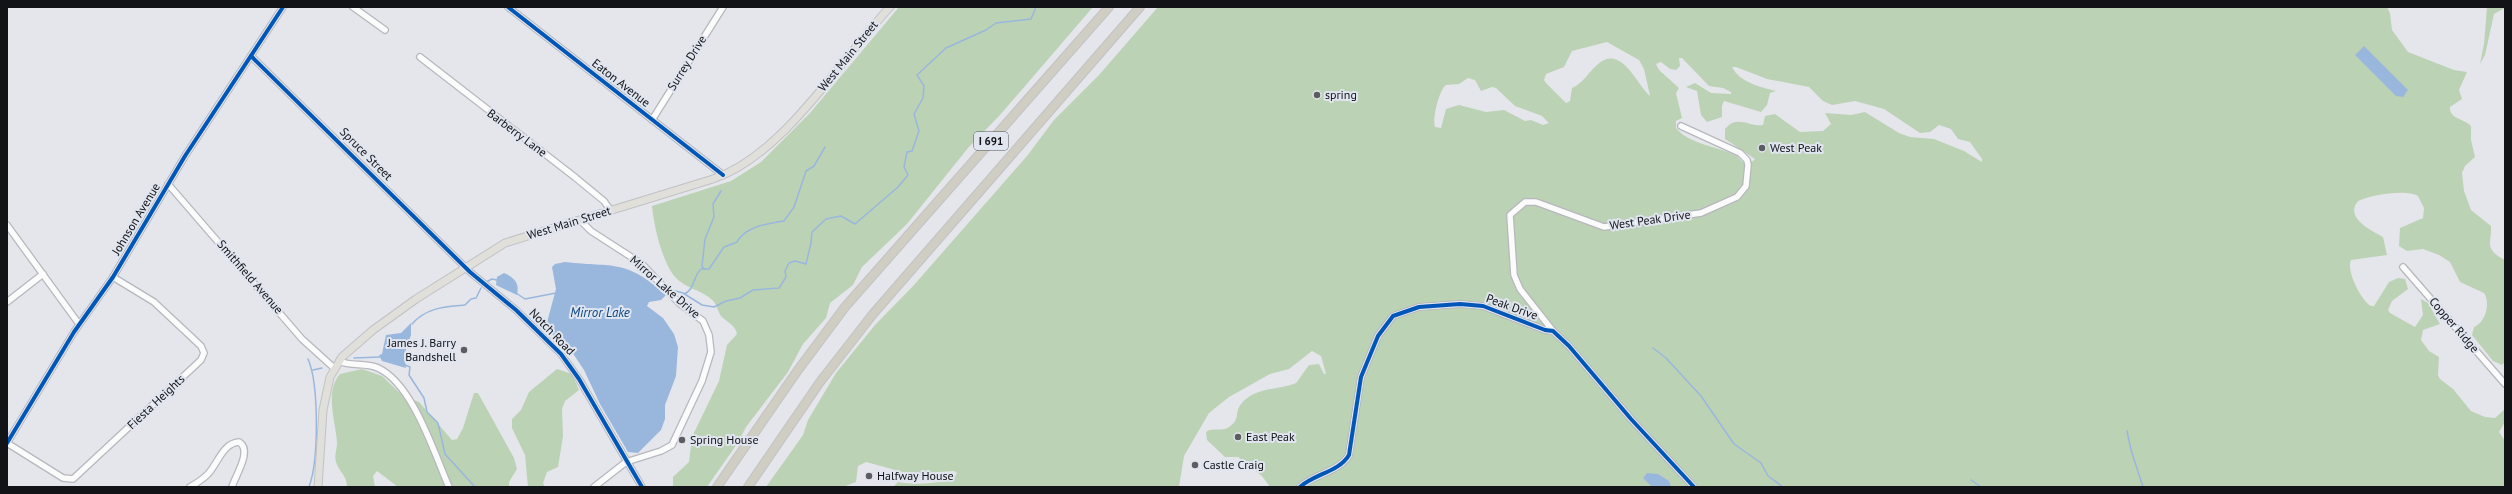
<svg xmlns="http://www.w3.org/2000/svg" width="2512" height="494" font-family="'PT Sans',sans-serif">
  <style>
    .forest { fill: #bcd2b5; fill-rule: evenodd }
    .water { fill: #99b7dd }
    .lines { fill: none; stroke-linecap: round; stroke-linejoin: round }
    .stream { stroke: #99b7dd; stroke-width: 1.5 }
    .minor-casing { stroke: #b7b8bd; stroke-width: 8 }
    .major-casing { stroke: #c1c2c5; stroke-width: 9 }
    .highway-casing { stroke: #c1c2c5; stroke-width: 10 }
    .minor { stroke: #fbfbfc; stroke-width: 5.5 }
    .major { stroke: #e1dfd9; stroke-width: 7 }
    .highway { stroke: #d0cdc2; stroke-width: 8 }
    .cycleway-casing { stroke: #e0e5ef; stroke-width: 6 }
    .cycleway { stroke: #0057b8; stroke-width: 4 }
    .poi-dot { fill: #5b5d61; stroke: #e0e5ef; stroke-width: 1.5 }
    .labels { text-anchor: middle; stroke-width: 4; stroke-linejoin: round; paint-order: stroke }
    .shield { fill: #e0e5ef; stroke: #4f5257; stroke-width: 1 }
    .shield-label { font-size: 11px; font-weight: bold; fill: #111316 }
    .street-label { font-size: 12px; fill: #111316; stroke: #e0e5ef }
    .poi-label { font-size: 12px; fill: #111316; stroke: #e0e5ef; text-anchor: start }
    .water-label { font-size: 13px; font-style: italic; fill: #094684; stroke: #e0e5ef }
  </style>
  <rect width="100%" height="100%" fill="#e4e6ec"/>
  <!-- forest -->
  <g class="forest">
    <path d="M899,7H1093L1000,115L968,148L907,224L862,267L853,285L830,303L826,318L803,344L788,372L746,427L737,444L707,487H673V477L689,462L692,437L719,381L727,345L737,334C736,326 727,322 721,316C717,310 717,303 710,298C700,290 684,287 676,278C662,263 654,226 652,206L731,181L761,162L810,113Z"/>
    <path d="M1158,7H2387L2390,13L2392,30L2408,52L2454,70L2467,72L2459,90L2462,99L2450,107C2449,119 2465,119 2471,126V140L2475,157L2465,166L2462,173L2464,191L2471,210L2491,226C2492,242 2483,249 2505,260L2504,363L2502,365L2493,361L2472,335L2474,327C2485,323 2491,304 2484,293L2460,282L2450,262L2439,255L2423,249L2407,251L2399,246L2400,228L2423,218L2424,208L2418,196C2406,189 2371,195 2358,201C2344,218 2372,231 2383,237L2387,255L2351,260C2346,271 2361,300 2371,306H2374L2389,282L2398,278L2405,279L2408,289L2392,301L2388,310L2390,313L2415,327L2423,315L2421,299L2428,303L2440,324L2423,330L2421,340L2429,351L2439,357L2438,375L2440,379L2453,389L2471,411L2485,417L2495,418L2505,409V422L2499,432L2505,441V487H1270L1262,476L1238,457H1225L1207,440L1206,432C1212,427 1222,432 1229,427C1241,419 1234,413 1241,404C1256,386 1277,391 1296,383L1309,365L1319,364L1324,374H1326L1321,356L1312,351L1289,369L1270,374L1229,397L1209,413L1184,456L1179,487H893L898,482C917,485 937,484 954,478L957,473L954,471L910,474L866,462L858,466L856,482L843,487H766L803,435L808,420L836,373L875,325L914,285L1027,156L1054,120L1099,75ZM1607,42L1639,60L1644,69L1650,96C1636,84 1621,43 1597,65C1588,73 1583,83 1572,88L1570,101L1566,103L1546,83L1544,80L1546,74L1564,67L1572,51ZM1679,58H1682L1709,86L1723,88L1731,92V94L1711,93L1695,83L1686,87L1697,91L1701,115L1707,122L1722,117V106L1724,101L1761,112L1767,105L1770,93L1776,91C1761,87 1740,83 1732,67H1736L1767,79L1809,87L1823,101L1832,105L1855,101L1884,109L1920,133L1930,132L1939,125L1951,129L1958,139L1970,142L1982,159V162L1964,151L1934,139L1910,137L1899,133L1865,112L1851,115L1825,113L1831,124L1823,131L1800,132L1775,114L1765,116L1763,125C1749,127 1737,114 1725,129V139L1755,159L1753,161L1744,163C1740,160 1738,156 1735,155C1716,146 1689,144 1676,128V121L1682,118L1676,93L1679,88L1659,70L1656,64L1661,62L1670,69L1676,70L1680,66ZM1468,78L1475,80L1481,91L1492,87L1496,88L1515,106L1542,116L1549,123L1543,125L1531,120L1525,121L1504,110L1486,112L1459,105L1446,109L1441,128L1435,127C1432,119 1439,90 1446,85L1459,84Z"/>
    <polygon points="2487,7 2505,8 2494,14 2485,55 2480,64 2484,44"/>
    <path d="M362,369L382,376L403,396L419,402L452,440L457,439L463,428L474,393H478L514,458L517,469L509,482V487H398L377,471L373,476L375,487H347C347,475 339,472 336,462C334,455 337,450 337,443C336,422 324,392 340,374Z"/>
    <polygon points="557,369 572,374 579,390 565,401 562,409 563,436 558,467 547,472 543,483 545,487 528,487 525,455 512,428 512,419 521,410 529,392"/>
  </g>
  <!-- water -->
  <g class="water">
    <polygon points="2364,46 2408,90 2403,97 2396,96 2355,55"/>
    <path d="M565,262C616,268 624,258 666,295L661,300L649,302L647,306L663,318L674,334L678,347L676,376L665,405V419L661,430L638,453L628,452L600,404L584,370L572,352L561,346L546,326L556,289L552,267L555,264Z"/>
    <path d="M504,273C517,279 519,285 517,295L496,285L497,277Z"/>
    <polygon points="411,323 411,335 404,355 406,368 382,361 379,355 382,354 386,335 401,333"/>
    <polygon points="1647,473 1658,474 1669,481 1671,486 1652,487 1643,478"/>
  </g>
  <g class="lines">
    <!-- stream -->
    <g class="stream">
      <polyline points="704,269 702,266 705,239 714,217 713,204 721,191"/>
      <polyline points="486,282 492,279 497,280"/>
      <polyline points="672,290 683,293 702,305 714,307 726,301 740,298 753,290 779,288 786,277 785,271 789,263 795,261 806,264 811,243 812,232 826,219 841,216 855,224 898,187 908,175 904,167 907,152 912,151 919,131 914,114 923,98 924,86 917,75 946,48 986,30 996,23 1031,19 1036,7"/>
      <polyline points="516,293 525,299 556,293"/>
      <path d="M684,294C695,290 693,276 701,269H709L724,247L737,242C746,226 767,224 784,221L794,207L806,171L814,166L825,147"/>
      <path d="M412,324C427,307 445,307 465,305L471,299L476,298L481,288"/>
      <polyline points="1653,348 1666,358 1701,396 1734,444 1761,463 1768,476 1783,487"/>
      <polyline points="354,358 380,357"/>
      <path d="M308,359C319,384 319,460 309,487"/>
      <polyline points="405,365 410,367 409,375 424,398 427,412 438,423 445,454 475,487"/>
      <polyline points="313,370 322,368"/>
      <polyline points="2127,431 2131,450 2143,487"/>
      <polyline points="1971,480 1981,487"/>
    </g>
    <!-- minor casing -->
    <g class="minor-casing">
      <g id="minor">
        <polyline points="353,7 385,30"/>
        <polyline points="508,7 723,175"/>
        <polyline points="251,56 470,272 516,310 561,354 579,379 642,487"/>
        <polyline points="420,57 576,178 604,201 611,211"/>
        <polyline points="652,120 723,7"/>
        <polyline points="168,184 302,339 334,368"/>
        <polyline points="580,220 591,231 642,264 679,303 703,321 709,335 711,352 702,381 672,445 661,451 626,462 594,487"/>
        <polyline points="7,225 79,324"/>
        <polyline points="2403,267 2505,384"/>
        <polyline points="7,302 43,274"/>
        <polyline points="1553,331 1520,289 1514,275 1510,215 1525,202 1536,202 1604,227 1701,213 1737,197 1746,186 1748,165 1747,160 1740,153 1681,126"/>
        <path d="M339,361C351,367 365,362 378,368C413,384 434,453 449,487"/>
        <polyline points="7,443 74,332 113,277 185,156 283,7"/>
        <polyline points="7,443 63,478 73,479 201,360 204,353 201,346 154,302 113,277"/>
        <path d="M190,487C197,483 203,479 208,474C218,463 223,443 239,442C253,450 235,476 232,487"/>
        <path d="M1300,487C1314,474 1339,472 1349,455L1361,377L1378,336L1393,316L1419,307L1460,304L1483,306L1545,330L1553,331L1569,346L1631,419L1694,487"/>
      </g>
    </g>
    <!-- major casing -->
    <g class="major-casing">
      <path id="major" d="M318,487L323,410L330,377L342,357L373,330L416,299L505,243L713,179C784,155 840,60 890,7"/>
    </g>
    <!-- highway casing -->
    <g class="highway-casing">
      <g id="highway">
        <polyline points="717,487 798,370 845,307 1109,7"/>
        <polyline points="748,487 820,382 873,314 1140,7"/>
      </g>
    </g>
    <!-- minor -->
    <use href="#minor" class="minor"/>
    <!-- major -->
    <use href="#major" class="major"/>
    <!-- highway -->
    <use href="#highway" class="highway"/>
    <!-- cycleway casing -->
    <g class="cycleway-casing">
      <g id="cycleway">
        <polyline points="508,7 723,175"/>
        <polyline points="251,56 470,272 516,310 561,354 579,379 642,487"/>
        <polyline points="7,443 74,332 113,277 185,156 283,7"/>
        <path d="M1300,487C1314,474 1339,472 1349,455L1361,377L1378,336L1393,316L1419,307L1460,304L1483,306L1545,330L1553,331L1569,346L1631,419L1694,487"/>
      </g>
    </g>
    <!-- cycleway -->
    <use href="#cycleway" class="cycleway"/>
  </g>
  <!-- markers -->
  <g class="poi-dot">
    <circle cx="1317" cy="95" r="4"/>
    <circle cx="1762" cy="148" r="4"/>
    <circle cx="464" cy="350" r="4"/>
    <circle cx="1238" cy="437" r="4"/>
    <circle cx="682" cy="440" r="4"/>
    <circle cx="1195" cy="465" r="4"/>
    <circle cx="869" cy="476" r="4"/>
  </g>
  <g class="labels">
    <!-- shield labels -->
    <rect class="shield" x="974" y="132" width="34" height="18" rx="3"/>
    <g class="shield-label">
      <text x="991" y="145">I 691</text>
    </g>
    <!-- street labels -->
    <g class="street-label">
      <text transform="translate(848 56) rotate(-51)" y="4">West Main Street</text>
      <text transform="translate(687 63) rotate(-58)" y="4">Surrey Drive</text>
      <text transform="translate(621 83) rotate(38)" y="4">Eaton Avenue</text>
      <text transform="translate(517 133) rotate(37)" y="4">Barberry Lane</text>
      <text transform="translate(366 154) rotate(45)" y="4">Spruce Street</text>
      <text transform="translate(136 219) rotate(-59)" y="4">Johnson Avenue</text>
      <text transform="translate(1650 220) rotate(-8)" y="4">West Peak Drive</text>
      <text transform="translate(569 223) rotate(-17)" y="4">West Main Street</text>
      <text transform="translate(250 277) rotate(49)" y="4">Smithfield Avenue</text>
      <text transform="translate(665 287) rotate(41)" y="4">Mirror Lake Drive</text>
      <text transform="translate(1512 307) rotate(20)" y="4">Peak Drive</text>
      <text transform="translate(2454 325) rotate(49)" y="4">Copper Ridge</text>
      <text transform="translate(552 332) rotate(46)" y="4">Notch Road</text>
      <text transform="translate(156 402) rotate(-43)" y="4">Fiesta Heights</text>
    </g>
    <!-- poi labels -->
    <g class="poi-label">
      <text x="1325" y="99">spring</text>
      <text x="1770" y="152">West Peak</text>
      <text x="456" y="347" text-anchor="end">James J. Barry<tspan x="456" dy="14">Bandshell</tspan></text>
      <text x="1246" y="441">East Peak</text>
      <text x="690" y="444">Spring House</text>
      <text x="1203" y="469">Castle Craig</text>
      <text x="877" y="480">Halfway House</text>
    </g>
    <!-- water labels -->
    <g class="water-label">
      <text x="600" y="317">Mirror Lake</text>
    </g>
  </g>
  <!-- border -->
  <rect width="2512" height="494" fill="none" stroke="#111316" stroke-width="16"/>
</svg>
